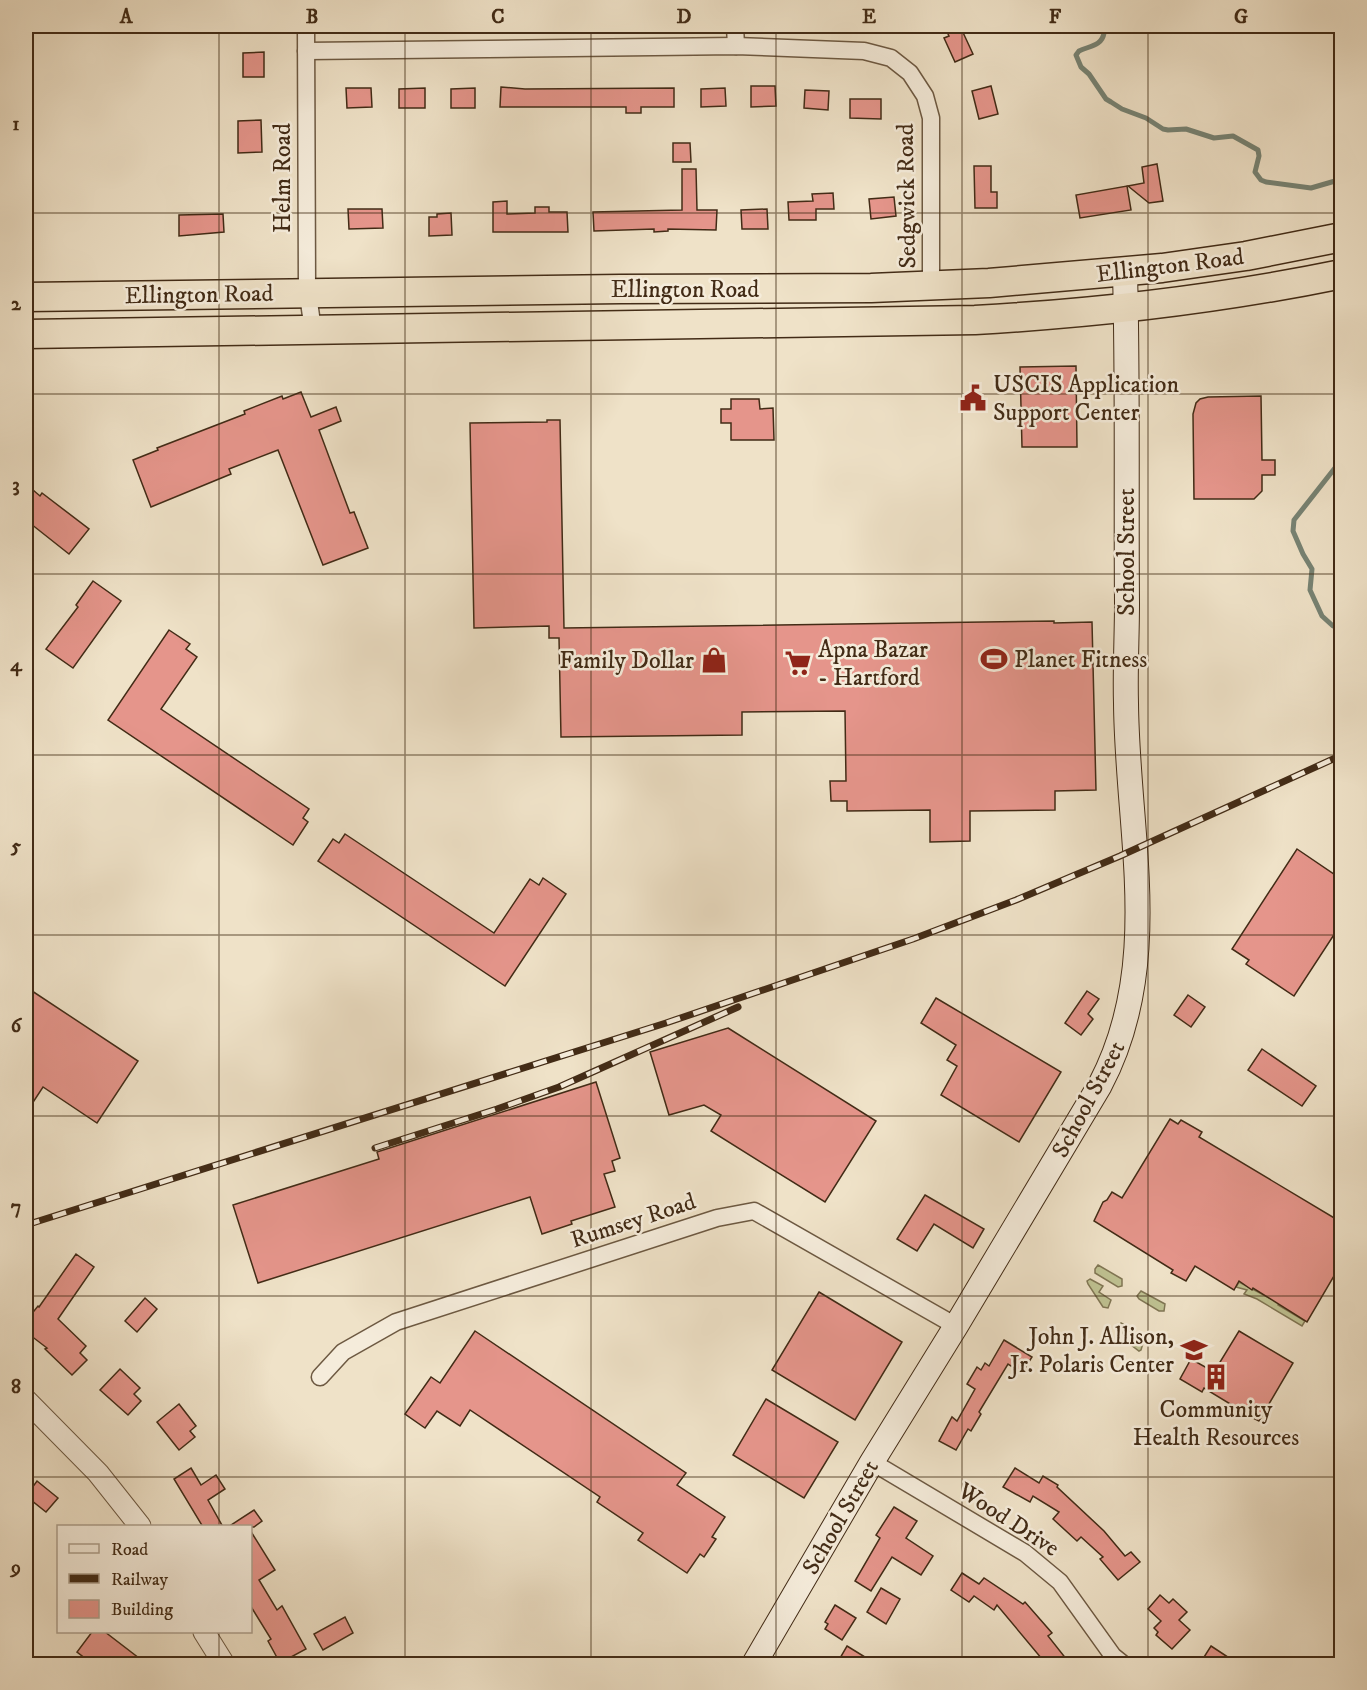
<svg xmlns="http://www.w3.org/2000/svg" width="1367" height="1690" font-family="'IM FELL DW Pica',serif">
  <style>
    .green { fill: #bfc292; stroke: #807654; stroke-width: 1.5 }
    .lines { fill: none; stroke-linecap: round; stroke-linejoin: round }
    .stream { stroke: #778374; stroke-width: 5 }
    .building { fill: #e5958b; stroke: #422b16; stroke-width: 1.5 }
    .minor-casing { stroke: #6d5942; stroke-width: 19 }
    .tertiary-casing { stroke: #6d5942; stroke-width: 23 }
    .secondary-casing { stroke: #422b16; stroke-width: 26 }
    .trunk-casing { stroke: #422b16; stroke-width: 31 }
    .minor { stroke: #f5ecdb; stroke-width: 16 }
    .tertiary { stroke: #f5ecdb; stroke-width: 21 }
    .secondary { stroke: #f5ecdb; stroke-width: 24 }
    .trunk { stroke: #efe2c8; stroke-width: 28 }
    .rail-casing { stroke: #422b16; stroke-width: 7 }
    .rail { stroke: #f5ecdb; stroke-width: 4.5; stroke-dasharray: 14; stroke-linecap: butt }
    .grid { fill: none; stroke: #422b16; stroke-width: 1.5; stroke-opacity: 0.55 }
    .labels { text-anchor: middle; stroke-width: 5; stroke-linejoin: round; paint-order: stroke }
    .street-label { font-size: 24px; fill: #422b16; stroke: #f5ecdb }
    .poi-label { font-size: 24px; fill: #422b16; stroke: #f5ecdb; text-anchor: start }
    .neatline { fill: none; stroke: #422b16; stroke-width: 2 }
    .grid-label { font-size: 20px; text-anchor: middle; font-weight: bold; fill: #422b16 }
  </style>
  <rect width="100%" height="100%" fill="#efe2c8"/>
  <filter id="stains"><feTurbulence type="fractalNoise" baseFrequency=".00333" numOctaves="4"/><feColorMatrix values="0 0 0 0 .2 0 0 0 0 .09 0 0 0 0 .02 0 0 0 .5 -.17"/></filter>
  <radialGradient id="worn" r=".72"><stop offset=".6" stop-color="#630" stop-opacity="0"/><stop offset="1" stop-color="#630" stop-opacity=".3"/></radialGradient>
  <!-- green -->
  <g class="green">
    <polygon points="1098,1265 1122,1279 1122,1286 1118,1287 1095,1273 1095,1269"/>
    <polygon points="1090,1279 1103,1286 1099,1292 1111,1300 1108,1308 1103,1307 1088,1284 1087,1281"/>
    <polygon points="1239,1282 1279,1303 1278,1305 1305,1321 1302,1326 1257,1299 1244,1294 1247,1290 1236,1287"/>
    <polygon points="1141,1291 1165,1304 1164,1311 1159,1311 1139,1299 1137,1296"/>
    <polygon points="1121,1323 1134,1330 1131,1336 1143,1343 1141,1350 1139,1351 1131,1345 1119,1328"/>
  </g>
  <g class="lines">
    <!-- stream -->
    <g class="stream">
      <path d="M1098,26L1104,33C1102,46 1089,46 1079,51L1076,55L1081,67L1089,74L1106,99L1111,102L1122,109L1146,118L1163,129L1168,130L1186,129L1214,138L1233,136L1258,150L1259,156L1255,172L1261,180L1266,182L1311,188L1342,179"/>
      <polyline points="1342,459 1294,520 1293,531 1303,554 1312,569 1310,590 1322,616 1333,626 1342,626"/>
    </g>
  </g>
  <!-- building -->
  <g class="building">
    <polygon points="944,26 960,26 973,54 955,62 944,38 949,36"/>
    <polygon points="264,52 264,77 243,77 243,53"/>
    <polygon points="751,86 775,86 776,106 751,107"/>
    <polygon points="991,86 998,114 979,119 972,91"/>
    <polygon points="501,87 525,89 674,88 674,107 641,107 641,113 626,113 626,107 500,107"/>
    <polygon points="346,88 371,88 372,107 347,108"/>
    <polygon points="425,88 425,108 399,108 399,89"/>
    <polygon points="475,88 475,108 451,108 451,89"/>
    <polygon points="725,88 726,106 701,107 701,89"/>
    <polygon points="805,90 829,91 828,110 804,108"/>
    <polygon points="850,99 881,99 881,119 850,118"/>
    <polygon points="261,120 262,152 238,153 238,121"/>
    <polygon points="673,143 690,143 691,162 673,162"/>
    <polygon points="1157,164 1163,201 1149,203 1128,186 1144,183 1142,167"/>
    <polygon points="974,166 991,166 991,192 997,192 997,208 975,208"/>
    <polygon points="682,169 696,169 697,210 717,210 716,230 668,229 668,231 654,232 654,229 594,231 593,212 682,210"/>
    <polygon points="1127,186 1131,210 1080,218 1076,195"/>
    <polygon points="833,193 834,209 816,209 816,220 789,220 788,202 813,201 812,194"/>
    <polygon points="894,197 896,216 871,219 869,199"/>
    <polygon points="507,201 507,214 535,213 535,207 549,207 549,212 567,212 568,232 493,232 493,202"/>
    <polygon points="348,209 382,209 383,228 349,229"/>
    <polygon points="767,209 768,229 742,229 741,210"/>
    <polygon points="451,213 452,235 429,236 429,217 437,217 437,214"/>
    <polygon points="223,214 224,232 179,236 179,215"/>
    <polygon points="1076,366 1077,447 1022,447 1020,367"/>
    <polygon points="301,392 311,417 336,407 341,421 319,430 350,513 354,512 368,548 323,565 278,450 229,469 231,474 151,507 133,460 158,450 157,448 245,414 244,411 282,396 283,399"/>
    <polygon points="1261,396 1262,460 1275,460 1275,475 1262,475 1262,491 1254,499 1194,499 1193,414 1196,403 1200,399 1208,397"/>
    <polygon points="731,399 759,399 760,409 773,408 774,440 731,440 731,423 721,423 721,409 731,409"/>
    <polygon points="547,420 560,420 564,628 1054,621 1054,623 1092,622 1096,790 1055,791 1055,810 970,811 970,841 930,842 930,810 847,811 847,801 831,801 830,781 846,781 845,711 742,712 742,735 561,737 559,638 549,638 549,626 474,628 470,423 547,422"/>
    <polygon points="26,484 40,496 42,493 89,529 69,554 26,520"/>
    <polygon points="93,581 121,601 73,668 46,649 78,607 76,605"/>
    <polygon points="169,630 190,644 186,649 197,657 161,709 309,809 303,818 308,822 293,845 108,720"/>
    <polygon points="345,834 494,933 530,879 539,885 543,878 566,894 505,986 318,861 333,839 339,843"/>
    <polygon points="1297,849 1341,879 1341,924 1294,996 1246,964 1249,960 1232,949"/>
    <polygon points="26,987 138,1061 97,1123 43,1087 26,1113"/>
    <polygon points="1087,991 1099,999 1088,1014 1093,1019 1081,1035 1065,1023"/>
    <polygon points="1188,995 1205,1007 1191,1027 1174,1015"/>
    <polygon points="936,998 1061,1072 1019,1142 941,1095 957,1066 947,1060 956,1045 921,1023"/>
    <polygon points="728,1028 876,1121 825,1202 711,1131 721,1115 704,1105 669,1115 650,1052"/>
    <polygon points="1262,1049 1316,1086 1302,1106 1248,1070"/>
    <polygon points="596,1082 620,1158 612,1161 615,1171 604,1174 615,1207 571,1221 572,1224 542,1234 530,1197 258,1283 233,1205 379,1159 377,1152"/>
    <polygon points="1170,1119 1178,1124 1181,1120 1202,1132 1199,1137 1341,1222 1341,1264 1307,1322 1253,1288 1252,1290 1239,1281 1234,1290 1195,1266 1186,1281 1171,1273 1173,1270 1094,1221 1103,1202 1107,1200 1112,1192 1122,1198"/>
    <polygon points="925,1195 984,1229 973,1248 934,1224 917,1251 897,1239"/>
    <polygon points="76,1254 94,1267 58,1319 86,1346 80,1353 87,1360 72,1375 45,1349 47,1348 26,1332 26,1306 34,1311 38,1306 39,1307"/>
    <polygon points="819,1292 902,1342 855,1420 772,1370"/>
    <polygon points="145,1298 157,1309 137,1332 125,1321"/>
    <polygon points="475,1331 686,1473 677,1485 725,1517 712,1537 716,1539 704,1557 700,1554 687,1573 638,1540 643,1533 597,1502 600,1497 470,1410 460,1426 437,1411 425,1428 405,1414 431,1377 440,1383"/>
    <polygon points="1239,1331 1293,1363 1259,1421 1245,1414 1244,1417 1230,1408 1232,1405 1204,1388 1202,1392 1180,1379 1191,1359 1214,1372"/>
    <polygon points="1004,1340 1032,1357 1022,1373 1008,1364 979,1412 981,1414 971,1431 968,1429 956,1450 939,1441 952,1417 957,1421 975,1389 967,1384 977,1367 981,1370 985,1363 989,1366"/>
    <polygon points="120,1369 140,1388 134,1394 141,1401 128,1415 100,1390"/>
    <polygon points="766,1399 838,1442 804,1498 733,1455"/>
    <polygon points="179,1404 196,1426 190,1431 195,1437 179,1450 157,1422"/>
    <polygon points="191,1468 201,1485 216,1475 225,1489 208,1500 223,1527 203,1527 174,1479"/>
    <polygon points="1015,1468 1039,1483 1043,1476 1058,1485 1057,1487 1104,1531 1125,1556 1131,1552 1140,1562 1118,1580 1100,1559 1103,1557 1081,1537 1077,1541 1053,1519 1059,1512 1033,1496 1030,1502 1003,1487"/>
    <polygon points="37,1481 58,1498 46,1512 26,1496"/>
    <polygon points="894,1507 917,1521 906,1538 933,1556 921,1575 892,1557 871,1591 855,1581 880,1538 876,1535"/>
    <polygon points="254,1510 262,1521 254,1527 228,1527"/>
    <polygon points="250,1530 275,1570 259,1580 277,1610 282,1606 306,1649 280,1663 268,1641 271,1639 250,1605"/>
    <polygon points="962,1573 979,1584 984,1578 1023,1604 1025,1602 1052,1633 1048,1636 1071,1665 1047,1665 997,1605 994,1610 974,1596 969,1602 951,1590"/>
    <polygon points="881,1588 900,1599 886,1624 867,1612"/>
    <polygon points="1160,1595 1169,1603 1173,1599 1187,1612 1179,1620 1190,1630 1172,1649 1156,1635 1158,1632 1154,1628 1161,1621 1148,1609"/>
    <polygon points="835,1605 856,1618 842,1640 825,1629 828,1624 825,1622"/>
    <polygon points="345,1617 353,1633 323,1650 314,1634"/>
    <polygon points="92,1632 105,1632 148,1665 94,1665 77,1652"/>
    <polygon points="847,1646 878,1665 836,1665"/>
    <polygon points="1211,1646 1240,1665 1199,1665"/>
  </g>
  <g class="lines">
    <!-- minor casing -->
    <g class="minor-casing">
      <g id="minor">
        <polyline points="306,26 307,288 313,330"/>
        <polyline points="735,26 736,46"/>
        <polyline points="306,51 736,46 864,51 891,58 910,73 925,96 931,118 931,285"/>
        <polyline points="320,1377 343,1352 396,1322 717,1218 754,1211 956,1326"/>
        <polyline points="872,1462 1025,1553 1060,1582 1113,1656 1123,1664"/>
      </g>
    </g>
    <!-- tertiary casing -->
    <g class="tertiary-casing">
      <g id="tertiary">
        <polyline points="26,1400 98,1473 140,1526"/>
        <polyline points="204,1632 224,1664"/>
      </g>
    </g>
    <!-- secondary casing -->
    <g class="secondary-casing">
      <path id="secondary" d="M754,1664L872,1462L956,1326L1100,1085C1164,964 1127,833 1126,703C1125,669 1127,636 1127,603C1126,493 1128,383 1125,273"/>
    </g>
    <!-- trunk casing -->
    <g class="trunk-casing">
      <g id="trunk">
        <polyline points="26,297 621,289 871,288 989,283 1162,268 1246,256 1342,237"/>
        <path d="M26,334L975,320C1099,313 1220,299 1342,274"/>
      </g>
    </g>
    <!-- minor -->
    <use href="#minor" class="minor"/>
    <!-- tertiary -->
    <use href="#tertiary" class="tertiary"/>
    <!-- secondary -->
    <use href="#secondary" class="secondary"/>
    <!-- trunk -->
    <use href="#trunk" class="trunk"/>
    <!-- rail casing -->
    <g class="rail-casing">
      <g id="rail">
        <polyline points="375,1148 497,1109 559,1087 738,1007"/>
        <polyline points="26,1225 666,1023 913,939 1016,900 1120,856 1342,755"/>
      </g>
    </g>
    <!-- rail -->
    <use href="#rail" class="rail"/>
  </g>
  <!-- grid -->
  <path class="grid" d="M219,26V1526M405,26V1664M591,26V1664M776,26V1664M962,26V1664M1148,26V1664M26,213H1342M26,394H1342M26,574H1342M26,755H1342M26,935H1342M26,1116H1342M26,1296H1342M26,1477H1342M219,1632V1664"/>
  <!-- icons -->
  <defs>
    <g id="civic-bare" transform="scale(2.07)"><path d="M-.6-6.5H3V-4.5H.6V-3L4-1V1h2V6H-6V1h2V-1L-.6-3ZM-1.2 2.5V6h2.4V2.5Z" fill="#8f2418" stroke="#f5ecdb" stroke-width="2.5" paint-order="stroke"/></g>
    <g id="stadium-bare" transform="scale(2.07)"><path d="M0-5a6.5 5 0 1 0 0 10a6.5 5 0 1 0 0-10ZM-3.5-1.8h7v3.6h-7Z" fill="#8f2418" stroke="#f5ecdb" stroke-width="2.5" paint-order="stroke"/></g>
    <g id="shop-bare" transform="scale(2.07)"><path d="M-5-2.5h2.3a2.7 3.5 0 0 1 5.4 0H5L5.5 6h-11ZM-1.5-2.5h3a1.5 2.3 0 0 0-3 0Z" fill="#8f2418" stroke="#f5ecdb" stroke-width="2.5" paint-order="stroke"/></g>
    <g id="supermarket-bare" transform="scale(2.07)"><path d="M-6-5.5h2.5l.6 2H6L4.5 2H-2.5L-4.4-4H-6ZM-1.5 3.2a1.3 1.3 0 1 0 .1 0ZM3 3.2a1.3 1.3 0 1 0 .1 0Z" fill="#8f2418" stroke="#f5ecdb" stroke-width="2.5" paint-order="stroke"/></g>
    <g id="school-bare" transform="scale(2.07)"><path d="M0-5L7-2L0 1L-7-2ZM-4 1L0 2.5L4 1V4Q0 6-4 4Z" fill="#8f2418" stroke="#f5ecdb" stroke-width="2.5" paint-order="stroke"/></g>
    <g id="building-bare" transform="scale(2.07)"><path d="M-4-6H4V6H1V3H-1V6H-4ZM-2.5-4.3h1.7v1.8h-1.7ZM.8-4.3h1.7v1.8H.8ZM-2.5-1h1.7V.8h-1.7ZM.8-1h1.7V.8H.8Z" fill="#8f2418" stroke="#f5ecdb" stroke-width="2.5" paint-order="stroke"/></g>
  </defs>
  <g fill-rule="evenodd">
    <use href="#civic-bare" x="973" y="398"/>
    <use href="#stadium-bare" x="994" y="659"/>
    <use href="#shop-bare" x="714" y="660"/>
    <use href="#supermarket-bare" x="798" y="663"/>
    <use href="#school-bare" x="1194" y="1350"/>
    <use href="#building-bare" x="1216" y="1377"/>
  </g>
  <g class="labels">
    <!-- street labels -->
    <g class="street-label">
      <text transform="translate(282 178) rotate(-90)" y="8">Helm Road</text>
      <text transform="translate(906 196) rotate(-91)" y="8">Sedgwick Road</text>
      <text transform="translate(1170 265) rotate(-7)" y="8">Ellington Road</text>
      <text x="685" y="297">Ellington Road</text>
      <text transform="translate(199 294) rotate(-1)" y="8">Ellington Road</text>
      <text transform="translate(1126 552) rotate(-90)" y="8">School Street</text>
      <text transform="translate(1088 1099) rotate(-62)" y="8">School Street</text>
      <text transform="translate(633 1220) rotate(-18)" y="8">Rumsey Road</text>
      <text transform="translate(840 1517) rotate(-60)" y="8">School Street</text>
      <text transform="translate(1009 1519) rotate(33)" y="8">Wood Drive</text>
    </g>
    <!-- poi labels -->
    <g class="poi-label">
      <text x="993" y="392">USCIS Application<tspan x="993" dy="28">Support Center</tspan></text>
      <text x="818" y="657">Apna Bazar<tspan x="818" dy="28">- Hartford</tspan></text>
      <text x="1014" y="667">Planet Fitness</text>
      <text x="694" y="668" text-anchor="end">Family Dollar</text>
      <text x="1174" y="1344" text-anchor="end">John J. Allison,<tspan x="1174" dy="28">Jr. Polaris Center</tspan></text>
      <text x="1216" y="1417" text-anchor="middle">Community<tspan x="1216" dy="28">Health Resources</tspan></text>
    </g>
  </g>
  <!-- margin -->
  <rect width="1367" height="1690" fill="none" stroke="#efe2c8" stroke-width="66"/>
  <!-- legend -->
  <rect x="57" y="1525" width="195" height="108" fill="#f5ecdb" stroke="#ad9f8c" stroke-width="1.5"/>
  <rect x="69" y="1544" width="30" height="9" fill="#f5ecdb" stroke="#ad9f8c" stroke-width="1.5"/>
  <text x="111" y="1555" font-size="18" fill="#422b16">Road</text>
  <rect x="69" y="1574" width="30" height="9" fill="#422b16" stroke="#ad9f8c" stroke-width="1.5"/>
  <text x="111" y="1585" font-size="18" fill="#422b16">Railway</text>
  <rect x="69" y="1600" width="30" height="18" fill="#e5958b" stroke="#ad9f8c" stroke-width="1.5"/>
  <text x="111" y="1615" font-size="18" fill="#422b16">Building</text>
  <rect x="33" y="33" width="1301" height="1624" class="neatline"/>
  <g class="grid-label">
    <text x="126" y="23">A</text>
    <text x="312" y="23">B</text>
    <text x="498" y="23">C</text>
    <text x="684" y="23">D</text>
    <text x="869" y="23">E</text>
    <text x="1055" y="23">F</text>
    <text x="1241" y="23">G</text>
    <text x="16" y="130">1</text>
    <text x="16" y="310">2</text>
    <text x="16" y="491">3</text>
    <text x="16" y="671">4</text>
    <text x="16" y="852">5</text>
    <text x="16" y="1032">6</text>
    <text x="16" y="1213">7</text>
    <text x="16" y="1393">8</text>
    <text x="16" y="1574">9</text>
  </g>
  <rect width="100%" height="100%" filter="url(#stains)"/>
  <rect width="100%" height="100%" fill="url(#worn)"/>
</svg>
